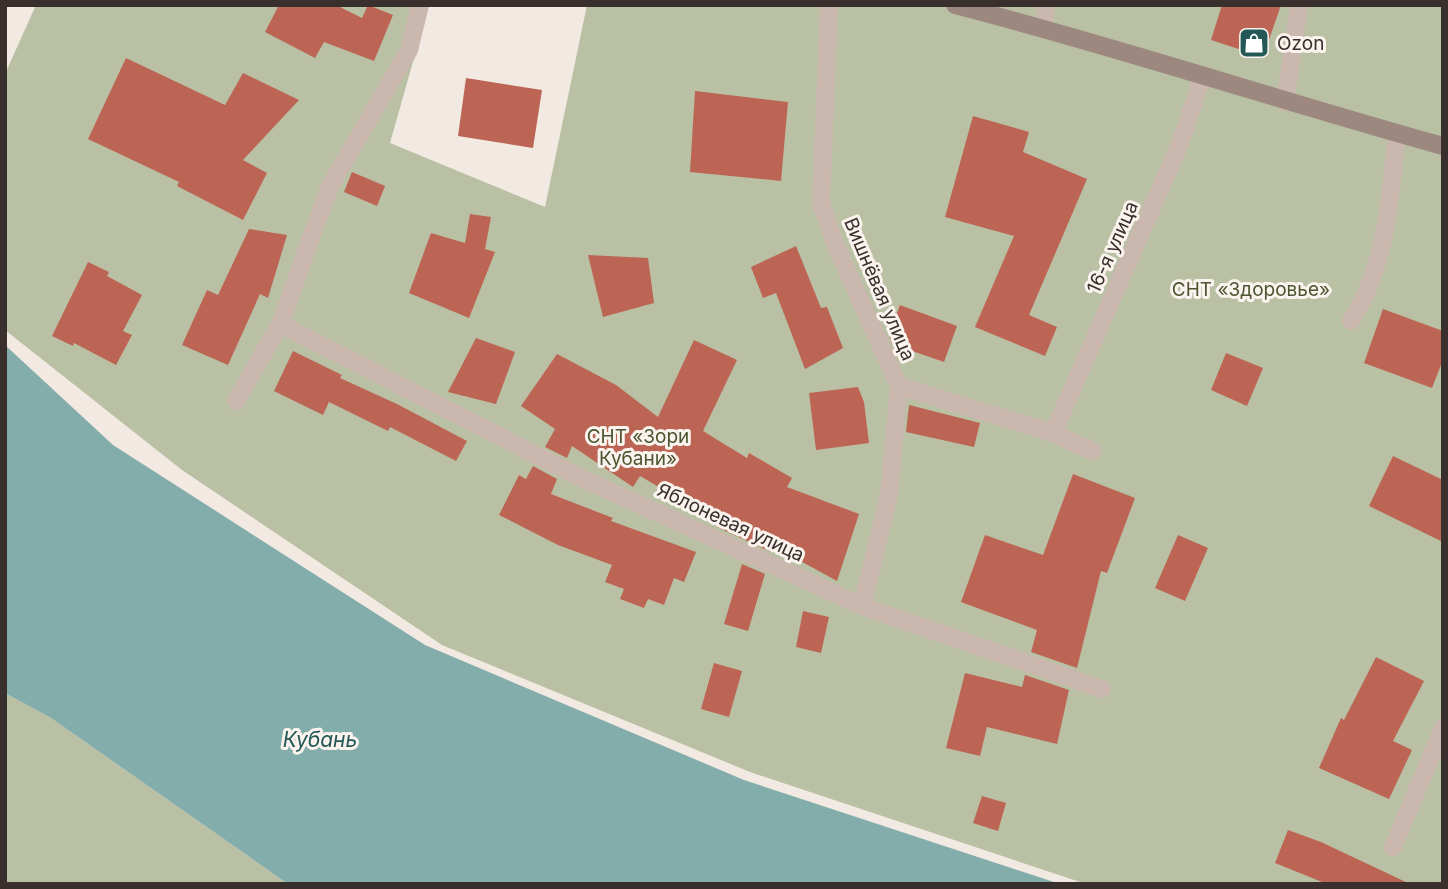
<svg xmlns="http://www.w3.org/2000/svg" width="1448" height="889" font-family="Inter,sans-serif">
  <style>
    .green { fill: #b9c0a3 }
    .water { fill: #83adab }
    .building { fill: #bd6555 }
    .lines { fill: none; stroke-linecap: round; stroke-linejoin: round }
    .street { stroke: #cab8ae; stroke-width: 18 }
    .secondary { stroke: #9d8880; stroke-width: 18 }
    .labels { text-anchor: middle; stroke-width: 6; stroke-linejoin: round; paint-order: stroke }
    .poi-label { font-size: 19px; fill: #392f2c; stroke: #faf3ee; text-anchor: start }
    .street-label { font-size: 19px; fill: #392f2c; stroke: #faf3ee }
    .park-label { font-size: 19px; fill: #4c5531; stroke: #faf3ee }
    .water-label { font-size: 21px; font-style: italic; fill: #245857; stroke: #faf3ee }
  </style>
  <rect width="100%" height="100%" fill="#f2e9e2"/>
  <!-- green -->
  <g class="green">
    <polygon points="36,5 429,5 390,143 545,207 587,5 1443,5 1443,884 1086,884 750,772 442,645 182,470 5,330 5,74"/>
    <polygon points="5,693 51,718 288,884 5,884"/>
  </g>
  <!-- water -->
  <polygon class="water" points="5,345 113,445 425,645 744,780 1060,884 288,884 51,718 5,693"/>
  <!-- building -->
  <g class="building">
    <polygon points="279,5 336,5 362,18 368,5 393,15 374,61 324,42 315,58 265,32"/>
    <polygon points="1222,5 1281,5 1263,57 1211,40"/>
    <polygon points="126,58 225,105 243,73 299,100 243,160 267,173 243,220 177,186 179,182 88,139"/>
    <polygon points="466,78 542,90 533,148 458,136"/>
    <polygon points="695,91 788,102 781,181 690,172"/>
    <polygon points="973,116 1029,132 1023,152 1087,179 1029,315 1057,327 1045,356 975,327 1014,236 945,217"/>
    <polygon points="352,172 385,186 377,206 344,192"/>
    <polygon points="470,214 491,217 485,249 495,252 469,318 409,293 431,233 465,243"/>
    <polygon points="249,229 287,235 268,298 260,294 228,365 182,345 207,290 218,295"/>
    <polygon points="796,246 821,308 827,307 843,348 805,369 776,293 763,298 751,267"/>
    <polygon points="588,255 648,258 654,303 603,317"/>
    <polygon points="88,262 109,272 107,276 142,295 123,331 132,335 116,365 74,343 73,346 52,336"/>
    <polygon points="900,305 957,326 944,362 892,344 889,335"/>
    <polygon points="1383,309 1443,331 1443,360 1432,388 1364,363"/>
    <polygon points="476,338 515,352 496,404 448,392"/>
    <polygon points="694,340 737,360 703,431 747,458 749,453 792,478 787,487 859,514 837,581 773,546 771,552 717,527 719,522 640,476 633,487 572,446 567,458 545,447 555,429 521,406 557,354 616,385 658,417"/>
    <polygon points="293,351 342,375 340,378 399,405 467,441 456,461 390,427 388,431 329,402 323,415 274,391"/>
    <polygon points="1226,353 1263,368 1247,406 1211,390"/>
    <polygon points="858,387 864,402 869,443 816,450 809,393"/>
    <polygon points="909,405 980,423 974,447 906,432"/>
    <polygon points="1393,456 1443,480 1443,542 1369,506"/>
    <polygon points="533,466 557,479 551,494 613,518 611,521 696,552 684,582 674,578 664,605 648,599 644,608 620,599 624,589 605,582 612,565 558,545 499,515 519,475 526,479"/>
    <polygon points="1073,474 1135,498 1107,573 1101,571 1077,668 1031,652 1037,630 961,602 985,535 1043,555"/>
    <polygon points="1178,535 1208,548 1185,601 1155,588"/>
    <polygon points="742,564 765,574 748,631 724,624"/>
    <polygon points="803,611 829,617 821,653 796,647"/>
    <polygon points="1376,657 1424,681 1393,741 1412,750 1389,799 1319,768 1341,718 1344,720"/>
    <polygon points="714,663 742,671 729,717 701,709"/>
    <polygon points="965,673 1022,687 1025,675 1069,690 1057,744 987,727 980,756 946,748"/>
    <polygon points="982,796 1006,803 998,831 973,823"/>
    <polygon points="1288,830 1321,842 1410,884 1327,884 1275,863"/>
  </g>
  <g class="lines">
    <!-- street -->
    <g class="street">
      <polyline points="829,5 821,203 835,244 899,386 1053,433 1092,451"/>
      <polyline points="1044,28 1046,5"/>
      <polyline points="1285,102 1299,5"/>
      <path d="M1351,321C1388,262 1389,201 1397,133"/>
      <polyline points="280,324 575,475 862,606 1102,689"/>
      <polyline points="236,401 280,324 329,188 409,50 420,5"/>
      <polyline points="1053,433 1180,144 1203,75"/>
      <polyline points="862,606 889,495 899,386"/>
      <polyline points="1393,847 1443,728"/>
    </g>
    <!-- secondary -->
    <path class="secondary" d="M955,5C1119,47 1280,101 1443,146"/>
  </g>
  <!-- icons -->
  <defs>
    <g id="shop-square" transform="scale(1.575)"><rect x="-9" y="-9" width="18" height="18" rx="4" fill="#245857" stroke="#faf3ee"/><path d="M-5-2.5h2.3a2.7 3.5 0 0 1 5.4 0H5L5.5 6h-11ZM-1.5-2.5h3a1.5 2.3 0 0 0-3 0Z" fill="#fff"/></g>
  </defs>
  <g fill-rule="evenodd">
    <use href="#shop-square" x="1254" y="43"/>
  </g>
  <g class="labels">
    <!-- poi labels -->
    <g class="poi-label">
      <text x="1277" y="50">Ozon</text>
    </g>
    <!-- street labels -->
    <g class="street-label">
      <text transform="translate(1112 247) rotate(-66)" y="7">16-я улица</text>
      <text transform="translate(880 289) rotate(67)" y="7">Вишнёвая улица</text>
      <text transform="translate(731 522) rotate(25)" y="7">Яблоневая улица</text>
    </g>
    <!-- park labels -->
    <g class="park-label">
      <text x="1251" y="296">СНТ «Здоровье»</text>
      <text x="638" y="443">СНТ «Зори<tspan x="638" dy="22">Кубани»</tspan></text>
    </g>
    <!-- water labels -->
    <g class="water-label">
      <text x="320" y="747">Кубань</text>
    </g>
  </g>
  <!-- border -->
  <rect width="1448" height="889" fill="none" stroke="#392f2c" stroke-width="14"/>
</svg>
